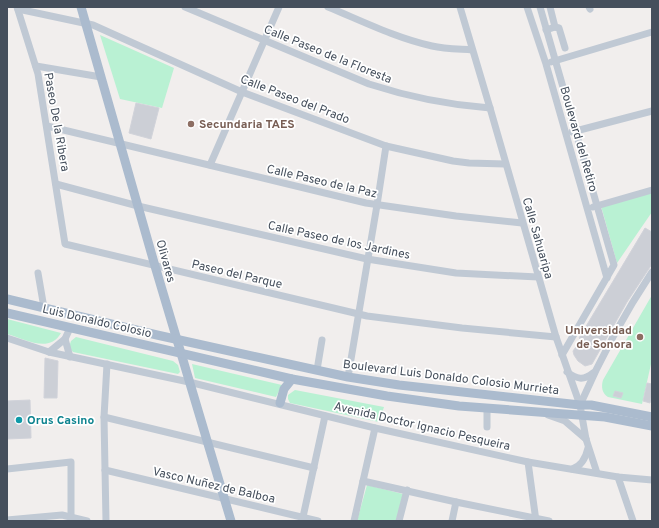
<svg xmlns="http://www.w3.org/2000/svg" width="659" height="528" font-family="Overpass,sans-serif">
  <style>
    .green { fill: #b9f1d3 }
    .building { fill: #cccfd6; stroke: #d1d3da }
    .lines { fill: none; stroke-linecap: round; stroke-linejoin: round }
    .minor { stroke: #c0c9d4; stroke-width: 7 }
    .major { stroke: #abbbce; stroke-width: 9 }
    .education-dot { fill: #8d6e63; stroke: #fff; stroke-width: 1.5 }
    .culture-dot { fill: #0f9aa8; stroke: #fff; stroke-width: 1.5 }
    .labels { text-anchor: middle; stroke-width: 3.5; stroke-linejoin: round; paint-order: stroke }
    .street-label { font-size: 12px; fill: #454f5c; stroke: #fff }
    .education-label { font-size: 12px; font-weight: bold; fill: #785e54; stroke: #fff; text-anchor: start }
    .culture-label { font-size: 12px; font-weight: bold; fill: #0d838f; stroke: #fff; text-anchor: start }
  </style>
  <rect width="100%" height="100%" fill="#f1eeed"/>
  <!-- green -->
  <g class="green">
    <polygon points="100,35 174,68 162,108 120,99"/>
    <polygon points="652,192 652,212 617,263 601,206"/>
    <path d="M652,295V364H651L642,404L608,397C602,393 601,387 603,380Z"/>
    <path d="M7,319L61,333C49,354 25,339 7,334Z"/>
    <polygon points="76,337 173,361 178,365 180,372 178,374 73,352 69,347 71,341"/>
    <polygon points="192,364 282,385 276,397 195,378"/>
    <polygon points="295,390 384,407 379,422 290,403 288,399 288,395"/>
    <polygon points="367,485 403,494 396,521 357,521"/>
  </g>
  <!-- building -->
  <g class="building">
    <polygon points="136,103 159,108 151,139 129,133"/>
    <polygon points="645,228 652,232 652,264 627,302 592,364 585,366 578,361 574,355 573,351 581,340 579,338"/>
    <polygon points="45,358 58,361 57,398 44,398"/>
    <polygon points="647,383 652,384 652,393 650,403 643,401"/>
    <polygon points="615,391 623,393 621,398 613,396"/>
    <polygon points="30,400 31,438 7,439 7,401"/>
  </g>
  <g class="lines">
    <!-- minor -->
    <g class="minor">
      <polyline points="17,7 38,74 65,244 367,316 462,328 556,337"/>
      <path d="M185,7L369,84C409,97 448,105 490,108"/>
      <path d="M328,7C362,21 396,38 432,46C445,49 459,49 472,50"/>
      <polyline points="460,7 490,108 556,337 580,405 586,439 597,473"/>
      <polyline points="527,7 546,64 607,278"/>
      <polyline points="540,7 614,265 562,355"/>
      <polyline points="550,7 555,27"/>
      <polyline points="589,7 590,9"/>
      <polyline points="18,9 93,25 242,92 386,146 453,161 469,163 505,164"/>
      <polyline points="546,30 555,27 559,28 565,48"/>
      <polyline points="551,62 652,32"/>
      <polyline points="36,66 101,77"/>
      <polyline points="47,126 366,203 456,216 522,223"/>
      <polyline points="572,132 652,111"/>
      <polyline points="210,165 279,7"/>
      <polyline points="56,184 138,206 367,259 456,273 538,277"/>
      <polyline points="593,207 652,190"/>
      <polyline points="38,273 44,308"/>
      <polyline points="7,338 49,352 189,382 375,428 528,462 618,477 652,480"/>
      <polyline points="65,339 70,357"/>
      <polyline points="49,352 65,339 70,328"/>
      <polyline points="317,370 322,340"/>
      <path d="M567,372C577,379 583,381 593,373"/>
      <polyline points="348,377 377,205 386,146"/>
      <path d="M580,405C600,359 624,314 652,272"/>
      <polyline points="487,408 487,427"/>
      <polyline points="548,415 565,421 586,439"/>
      <polyline points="104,417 314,468"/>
      <polyline points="528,462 536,521"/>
      <polyline points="7,469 71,462 71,517"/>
      <path d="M572,469C582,466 586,457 588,448"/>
      <polyline points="105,470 318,521"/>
      <polyline points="618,477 633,521"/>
      <polyline points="363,481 456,502 549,521"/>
      <polyline points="303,517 325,416"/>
      <polyline points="7,520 62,515 87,521"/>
      <polyline points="106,521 104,417 107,364"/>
      <polyline points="354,521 375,428"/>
      <polyline points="399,521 407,490"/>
      <polyline points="452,521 456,502"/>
    </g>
    <!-- major -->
    <g class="major">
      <polyline points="81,7 155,266 231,521"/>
      <polyline points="7,299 157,335 348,377 399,385 580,405 591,405 652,417"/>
      <polyline points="7,313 292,379 387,396 459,406 605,417 652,426"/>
      <polyline points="280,403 284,389 292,379"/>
    </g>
  </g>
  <!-- markers -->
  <g class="education-dot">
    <circle cx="191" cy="124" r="4"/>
    <circle cx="640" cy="337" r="4"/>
  </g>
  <circle class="culture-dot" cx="19" cy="420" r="4"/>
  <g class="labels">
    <!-- street labels -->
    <g class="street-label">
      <text transform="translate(328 54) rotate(22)" y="4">Calle Paseo de la Floresta</text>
      <text transform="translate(295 99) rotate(21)" y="4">Calle Paseo del Prado</text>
      <text transform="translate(57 122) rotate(80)" y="4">Paseo De la Ribera</text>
      <text transform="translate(579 139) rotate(74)" y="4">Boulevard del Retiro</text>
      <text transform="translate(322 181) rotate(13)" y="4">Calle Paseo de la Paz</text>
      <text transform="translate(538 238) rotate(74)" y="4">Calle Sahuaripa</text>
      <text transform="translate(339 240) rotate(12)" y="4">Calle Paseo de los Jardines</text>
      <text transform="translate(166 261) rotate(74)" y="4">Olivares</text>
      <text transform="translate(237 274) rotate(13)" y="4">Paseo del Parque</text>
      <text transform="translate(97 321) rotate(13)" y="4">Luis Donaldo Colosio</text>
      <text transform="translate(451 377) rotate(7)" y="4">Boulevard Luis Donaldo Colosio Murrieta</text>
      <text transform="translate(422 426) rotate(13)" y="4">Avenida Doctor Ignacio Pesqueira</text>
      <text transform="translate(214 485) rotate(13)" y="4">Vasco Nuñez de Balboa</text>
    </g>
    <!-- education labels -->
    <g class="education-label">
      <text x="199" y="128">Secundaria TAES</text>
      <text x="632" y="334" text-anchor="end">Universidad<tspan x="632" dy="14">de Sonora</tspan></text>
    </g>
    <!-- culture labels -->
    <g class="culture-label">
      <text x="27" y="424">Orus Casino</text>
    </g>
  </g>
  <!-- border -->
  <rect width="659" height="528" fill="none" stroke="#454f5c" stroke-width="16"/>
</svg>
